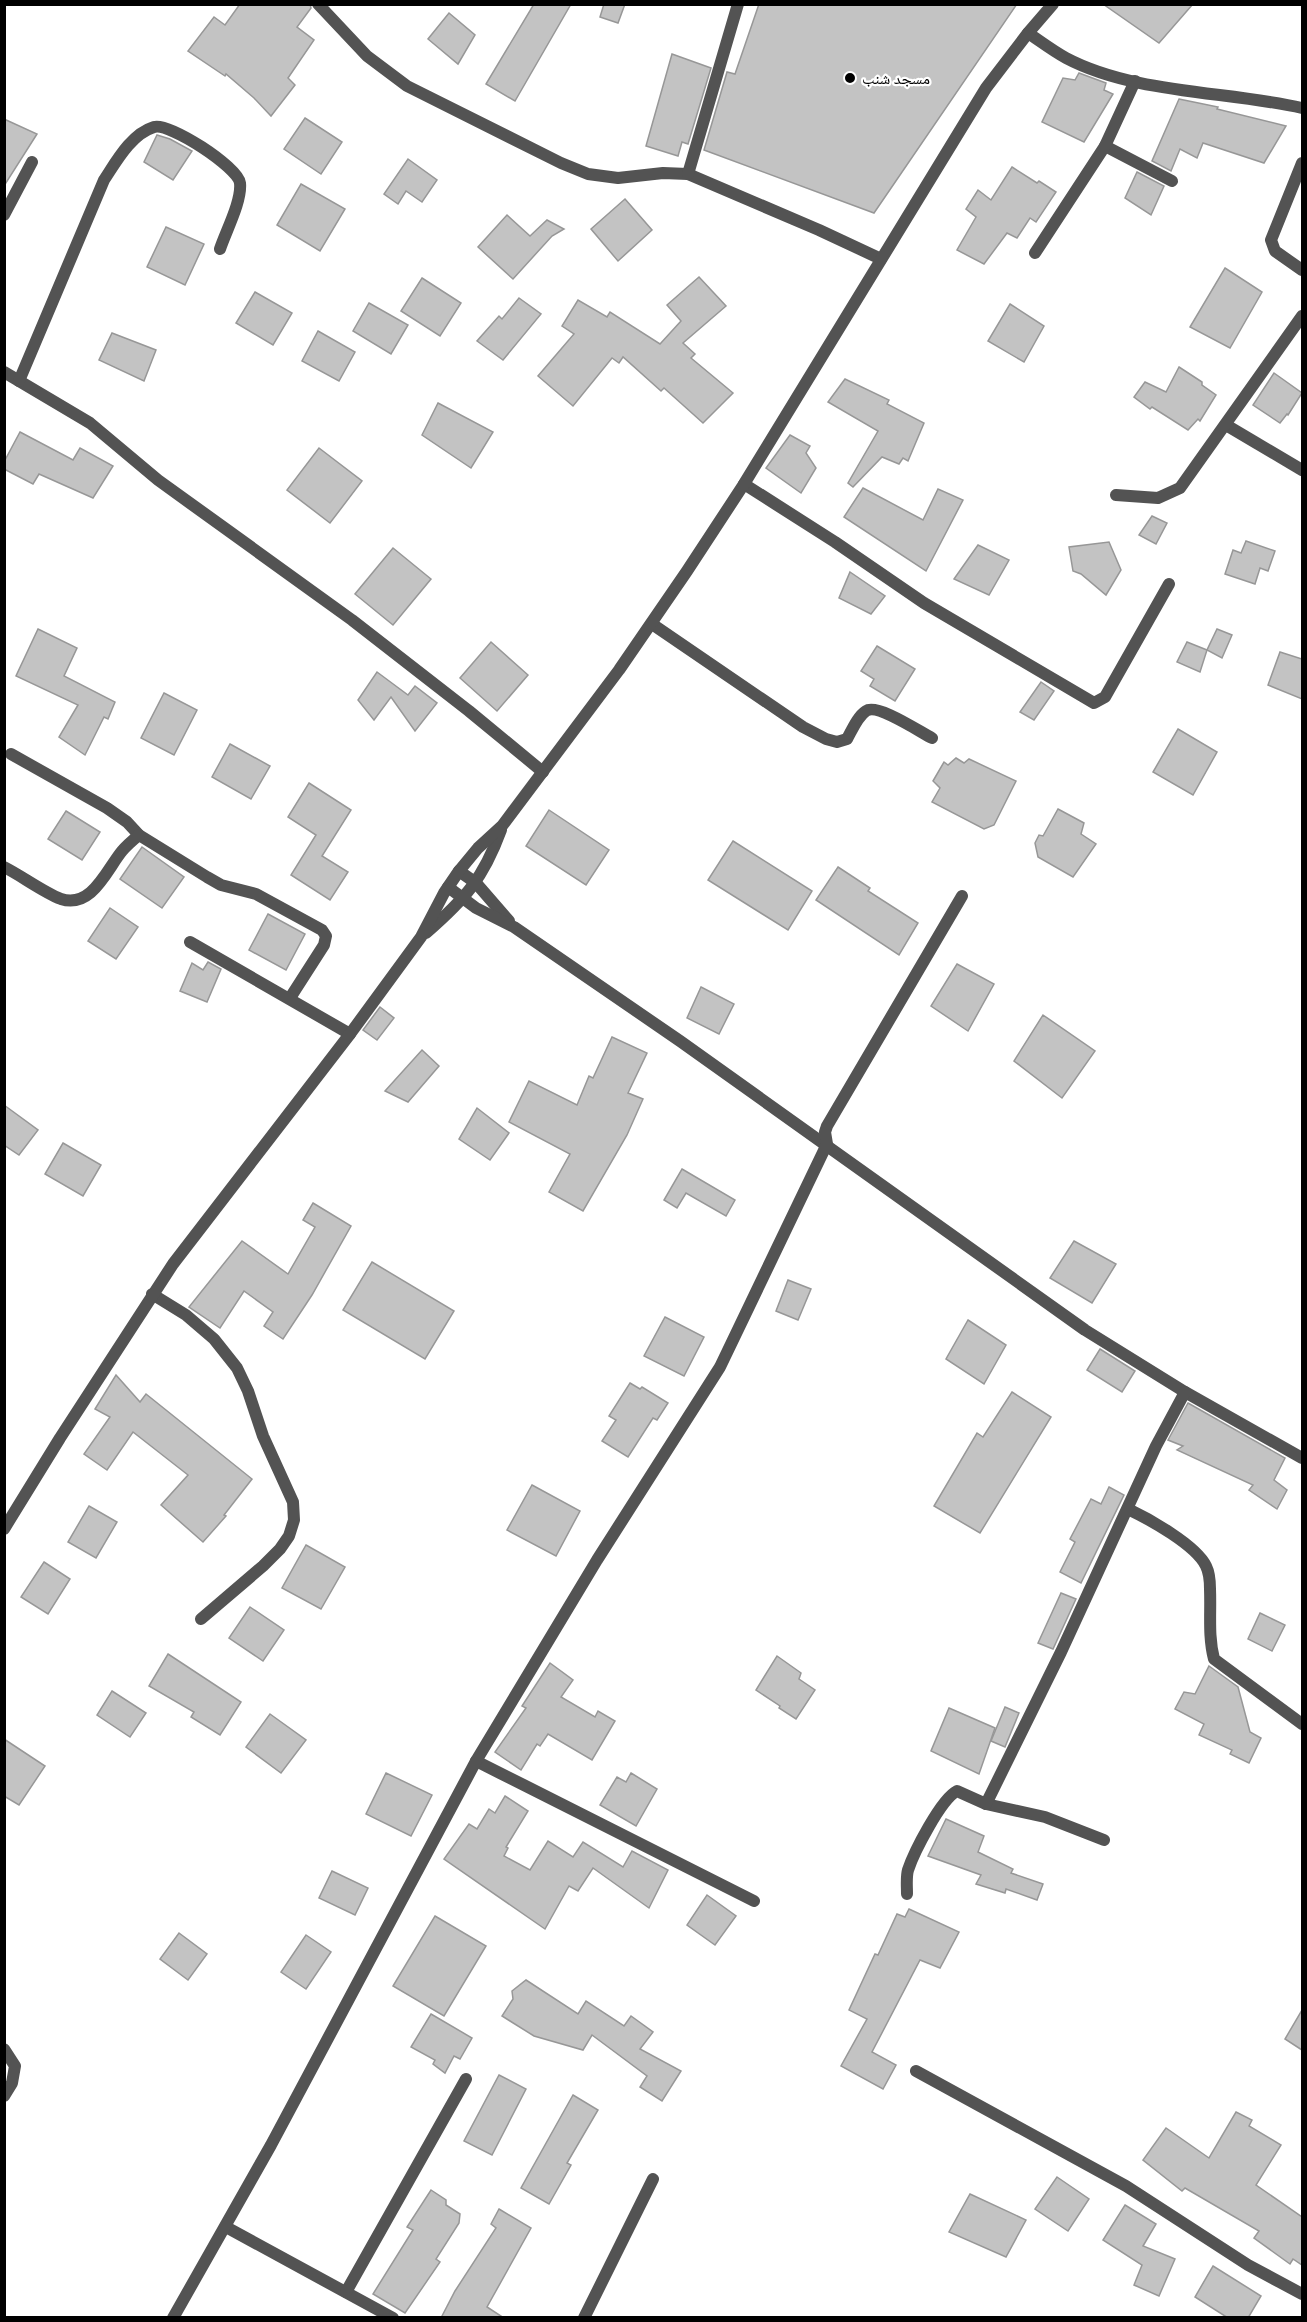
<svg xmlns="http://www.w3.org/2000/svg" width="1307" height="2322" font-family="Signika,'Noto Naskh Arabic',sans-serif">
  <style>
    .building { fill: #c3c3c3; stroke: #979797; stroke-width: 1.5 }
    .lines { fill: none; stroke-linecap: round; stroke-linejoin: round }
    .minor { stroke: #535353; stroke-width: 12 }
    .tertiary { stroke: #535353; stroke-width: 12 }
    .poi-dot { fill: #000; stroke: #fff; stroke-width: 2 }
    .labels { text-anchor: middle; stroke-width: 4.5; stroke-linejoin: round; paint-order: stroke }
    .poi-label { font-size: 16px; fill: #000; stroke: #fff; text-anchor: start }
  </style>
  <rect width="100%" height="100%" fill="#fff"/>
  <!-- building -->
  <g class="building">
    <polygon points="240,4 310,4 311,8 297,27 314,40 288,78 295,85 271,116 254,98 226,74 225,76 188,51 214,17 225,25"/>
    <polygon points="534,4 571,4 515,101 486,84"/>
    <polygon points="604,4 625,4 618,23 600,17"/>
    <polygon points="759,4 1017,4 874,213 704,150 727,72 735,74"/>
    <polygon points="1103,4 1193,4 1159,43"/>
    <polygon points="449,13 475,35 458,64 428,39"/>
    <polygon points="672,54 711,68 688,144 682,142 678,156 646,146"/>
    <polygon points="1079,73 1106,83 1104,90 1113,94 1084,142 1042,122 1063,78 1075,80"/>
    <polygon points="1179,99 1218,107 1217,109 1286,126 1264,163 1203,143 1197,158 1180,149 1171,171 1152,161"/>
    <polygon points="305,118 342,142 321,174 284,149"/>
    <polygon points="4,119 37,134 4,186"/>
    <polygon points="157,135 170,139 192,151 173,180 144,162"/>
    <polygon points="408,159 437,180 422,202 406,191 398,204 384,194"/>
    <polygon points="1012,167 1037,183 1039,181 1056,192 1036,222 1030,218 1017,238 1007,233 984,264 957,250 976,217 966,209 978,190 991,200"/>
    <polygon points="1137,172 1164,186 1151,215 1125,198"/>
    <polygon points="301,184 345,209 320,251 277,225"/>
    <polygon points="625,199 652,230 618,261 591,229"/>
    <polygon points="507,215 530,236 547,220 564,229 552,236 513,279 478,247"/>
    <polygon points="166,227 204,244 185,285 147,267"/>
    <polygon points="1225,268 1262,292 1230,348 1190,327"/>
    <polygon points="699,277 726,306 683,343 695,354 691,358 733,393 703,423 664,388 661,391 623,357 619,363 612,358 573,406 538,376 574,334 562,326 578,300 607,317 610,312 660,344 681,321 667,305"/>
    <polygon points="422,278 461,303 440,336 401,311"/>
    <polygon points="255,292 292,313 273,345 236,323"/>
    <polygon points="519,298 541,314 503,360 477,341 499,316 502,319"/>
    <polygon points="369,303 408,325 391,354 353,331"/>
    <polygon points="1010,304 1044,326 1024,362 988,341"/>
    <polygon points="318,331 355,352 339,381 302,361"/>
    <polygon points="112,333 156,350 144,381 99,360"/>
    <polygon points="1179,367 1202,382 1202,385 1216,395 1200,421 1198,419 1188,430 1152,407 1150,409 1134,397 1145,382 1166,392"/>
    <polygon points="1274,373 1302,393 1288,415 1287,414 1280,423 1253,405"/>
    <polygon points="845,379 889,400 887,404 924,423 908,461 903,458 899,464 882,457 853,487 848,483 878,431 828,402"/>
    <polygon points="438,403 493,432 471,468 422,435"/>
    <polygon points="20,432 73,460 80,448 113,466 93,498 39,474 33,484 4,469 4,462"/>
    <polygon points="790,435 810,446 806,453 816,468 801,493 766,468"/>
    <polygon points="319,448 362,481 330,523 287,490"/>
    <polygon points="863,488 923,520 938,489 963,500 926,571 844,517"/>
    <polygon points="1152,516 1167,523 1156,544 1139,535"/>
    <polygon points="1246,541 1275,551 1268,571 1260,568 1255,584 1225,574 1233,550 1241,553"/>
    <polygon points="1109,542 1121,570 1106,595 1081,574 1073,571 1069,547"/>
    <polygon points="978,545 1009,560 989,595 954,579"/>
    <polygon points="393,548 431,579 393,625 355,594"/>
    <polygon points="850,572 885,596 871,614 839,598"/>
    <polygon points="38,629 77,648 64,676 115,702 108,719 104,717 85,755 59,737 78,705 16,676"/>
    <polygon points="1217,629 1232,635 1222,658 1207,650"/>
    <polygon points="491,642 528,675 497,711 460,678"/>
    <polygon points="1187,642 1207,650 1200,672 1177,662"/>
    <polygon points="877,646 915,669 895,701 870,686 874,679 861,671"/>
    <polygon points="1280,652 1302,659 1302,699 1268,685"/>
    <polygon points="377,672 408,695 415,686 437,703 415,731 391,697 374,720 358,700"/>
    <polygon points="1041,682 1054,691 1034,720 1020,712"/>
    <polygon points="164,693 197,710 174,755 141,738"/>
    <polygon points="1178,729 1217,752 1193,795 1153,772"/>
    <polygon points="230,744 270,766 251,799 212,777"/>
    <polygon points="956,758 964,763 969,759 1016,781 994,825 984,829 932,802 940,788 933,781 944,762 948,765"/>
    <polygon points="309,783 351,810 322,856 348,872 330,900 291,875 316,835 288,817"/>
    <polygon points="1058,809 1084,823 1081,834 1096,844 1073,877 1038,857 1035,843 1039,835 1043,836"/>
    <polygon points="549,810 609,850 586,885 526,846"/>
    <polygon points="66,811 100,832 82,860 48,839"/>
    <polygon points="733,841 812,891 788,930 708,880"/>
    <polygon points="142,847 184,877 162,908 120,879"/>
    <polygon points="838,867 870,888 868,891 918,923 899,955 816,900"/>
    <polygon points="110,908 138,927 116,959 88,941"/>
    <polygon points="268,914 305,934 286,970 249,950"/>
    <polygon points="208,962 221,969 207,1002 180,991 192,963 203,970"/>
    <polygon points="957,964 994,984 968,1031 931,1006"/>
    <polygon points="701,987 734,1004 719,1034 687,1018"/>
    <polygon points="380,1007 394,1018 377,1040 363,1030"/>
    <polygon points="1043,1015 1095,1051 1062,1098 1014,1061"/>
    <polygon points="612,1037 647,1053 628,1093 643,1099 627,1135 583,1211 549,1192 570,1154 509,1122 529,1081 577,1105 589,1076 593,1078"/>
    <polygon points="422,1050 439,1066 408,1102 385,1091"/>
    <polygon points="4,1105 38,1130 19,1155 4,1145"/>
    <polygon points="477,1108 509,1133 490,1160 459,1139"/>
    <polygon points="63,1143 101,1165 83,1196 45,1174"/>
    <polygon points="682,1169 735,1200 726,1216 686,1193 677,1208 664,1200"/>
    <polygon points="313,1203 351,1226 312,1295 283,1339 264,1326 273,1312 244,1291 220,1328 189,1307 242,1241 288,1274 315,1227 303,1220"/>
    <polygon points="1074,1241 1116,1264 1092,1303 1050,1278"/>
    <polygon points="372,1262 454,1311 425,1359 343,1310"/>
    <polygon points="788,1280 811,1289 798,1320 776,1311"/>
    <polygon points="665,1317 704,1337 684,1376 644,1356"/>
    <polygon points="968,1320 1006,1345 984,1384 946,1359"/>
    <polygon points="1100,1349 1135,1371 1122,1392 1087,1370"/>
    <polygon points="116,1375 140,1402 146,1394 252,1479 224,1515 226,1516 203,1542 161,1505 188,1475 133,1432 107,1470 84,1454 110,1417 95,1409"/>
    <polygon points="630,1383 640,1389 642,1387 668,1403 657,1420 653,1418 628,1457 602,1441 616,1420 609,1416"/>
    <polygon points="1012,1392 1051,1417 980,1533 934,1506 977,1433 983,1437"/>
    <polygon points="1188,1403 1285,1458 1274,1480 1287,1490 1277,1509 1249,1490 1253,1485 1177,1450 1183,1446 1168,1440"/>
    <polygon points="532,1485 580,1511 556,1556 507,1530"/>
    <polygon points="1109,1487 1124,1495 1081,1583 1060,1572 1075,1542 1070,1539 1091,1499 1101,1504"/>
    <polygon points="89,1506 117,1522 96,1558 68,1542"/>
    <polygon points="306,1545 345,1567 321,1609 282,1588"/>
    <polygon points="44,1562 70,1579 48,1614 21,1597"/>
    <polygon points="1061,1593 1076,1599 1053,1649 1038,1643"/>
    <polygon points="250,1607 284,1630 263,1661 229,1638"/>
    <polygon points="1260,1613 1285,1625 1272,1651 1248,1639"/>
    <polygon points="168,1654 241,1702 220,1735 191,1717 194,1712 149,1686"/>
    <polygon points="777,1656 801,1673 799,1679 815,1690 796,1719 779,1708 780,1706 756,1690"/>
    <polygon points="550,1663 573,1680 561,1697 595,1717 598,1711 615,1721 592,1760 548,1734 540,1746 537,1744 521,1770 495,1752 526,1708 522,1706"/>
    <polygon points="1209,1666 1238,1687 1250,1732 1261,1738 1249,1763 1230,1754 1232,1750 1199,1735 1204,1724 1175,1709 1184,1692 1195,1694"/>
    <polygon points="112,1691 146,1713 130,1737 97,1715"/>
    <polygon points="1005,1707 1019,1713 1005,1747 991,1741"/>
    <polygon points="949,1708 995,1728 979,1774 931,1751"/>
    <polygon points="270,1714 306,1740 281,1773 246,1747"/>
    <polygon points="4,1739 45,1766 19,1805 4,1796"/>
    <polygon points="386,1773 432,1795 411,1836 366,1814"/>
    <polygon points="631,1773 657,1789 636,1826 600,1805 617,1777 626,1782"/>
    <polygon points="505,1796 528,1811 506,1847 508,1848 504,1856 530,1870 548,1841 573,1857 583,1842 623,1867 632,1851 668,1870 649,1908 593,1868 578,1891 569,1886 545,1929 444,1859 469,1824 477,1829 489,1809 495,1813"/>
    <polygon points="946,1819 984,1836 978,1852 1013,1869 1011,1873 1043,1884 1037,1900 1006,1889 1005,1893 976,1884 981,1875 928,1856"/>
    <polygon points="332,1871 368,1888 355,1915 319,1898"/>
    <polygon points="707,1895 736,1916 715,1945 687,1925"/>
    <polygon points="909,1909 959,1932 940,1968 920,1960 872,2052 896,2065 883,2089 841,2066 867,2019 849,2010 875,1954 878,1955 897,1914 905,1917"/>
    <polygon points="435,1916 486,1946 444,2016 393,1986"/>
    <polygon points="179,1933 207,1954 188,1980 160,1959"/>
    <polygon points="306,1935 331,1952 306,1989 281,1972"/>
    <polygon points="526,1980 578,2014 586,2001 624,2026 631,2016 653,2032 640,2049 681,2071 662,2101 640,2087 647,2076 592,2035 583,2050 534,2036 502,2016 513,1999 512,1991"/>
    <polygon points="1302,2010 1302,2050 1285,2039"/>
    <polygon points="431,2014 472,2038 460,2059 454,2056 445,2073 433,2064 435,2060 411,2047"/>
    <polygon points="499,2075 526,2089 492,2155 464,2141"/>
    <polygon points="573,2095 598,2110 567,2163 571,2165 549,2204 521,2188"/>
    <polygon points="1236,2112 1252,2120 1249,2126 1281,2145 1256,2185 1302,2217 1302,2265 1293,2259 1290,2264 1254,2238 1259,2231 1185,2188 1182,2191 1143,2160 1166,2128 1209,2158"/>
    <polygon points="1057,2177 1089,2199 1068,2231 1035,2209"/>
    <polygon points="431,2190 446,2200 446,2205 460,2214 459,2223 436,2259 440,2262 405,2313 373,2294 413,2230 407,2227"/>
    <polygon points="970,2194 1026,2220 1006,2257 949,2232"/>
    <polygon points="1125,2205 1156,2224 1143,2246 1175,2259 1159,2296 1134,2285 1142,2265 1103,2240"/>
    <polygon points="499,2209 531,2228 487,2307 504,2318 441,2318 455,2291 496,2228 491,2224"/>
    <polygon points="1213,2266 1261,2296 1248,2318 1228,2318 1195,2297"/>
  </g>
  <g class="lines">
    <!-- minor -->
    <g class="minor">
      <polyline points="318,4 367,56 407,86 561,163 588,174 618,178 663,173 688,174 819,230 881,259"/>
      <path d="M1028,33C1040,41 1053,51 1066,58C1134,94 1228,91 1302,108"/>
      <polyline points="1105,146 1172,181"/>
      <polyline points="1302,163 1271,240 1275,251 1302,270"/>
      <polyline points="688,174 738,4"/>
      <polyline points="4,215 32,162"/>
      <polyline points="1035,253 1105,146 1135,81"/>
      <polyline points="4,372 90,423 158,480 352,620 469,711 543,772"/>
      <path d="M19,381L104,180C116,162 131,134 154,127C169,122 238,167 240,183C242,201 226,231 220,249"/>
      <polyline points="1226,425 1302,470"/>
      <polyline points="744,484 835,542 924,603 1094,703 1105,697 1169,584"/>
      <polyline points="1116,495 1158,498 1180,488 1302,316"/>
      <path d="M652,624L803,727L826,739L837,742L847,739C852,730 858,716 866,711C877,703 920,732 932,738"/>
      <polyline points="11,754 107,808 127,822 139,835 207,877 221,885 256,894 322,930 326,936 324,945 290,998"/>
      <path d="M4,867C22,876 43,892 61,899C92,909 107,869 122,851C127,845 133,840 139,835"/>
      <polyline points="459,871 476,883 509,921"/>
      <polyline points="448,887 476,908 514,927 680,1041 1085,1330 1185,1392 1302,1458"/>
      <polyline points="190,942 350,1034"/>
      <polyline points="152,1294 186,1315 214,1339 237,1368 248,1391 263,1436 293,1502 294,1520 289,1536 280,1549 263,1566 201,1619"/>
      <path d="M1128,1509C1149,1519 1196,1545 1206,1566C1209,1572 1210,1583 1210,1589C1211,1613 1208,1636 1214,1659L1302,1724"/>
      <polyline points="476,1761 754,1901"/>
      <polyline points="986,1804 1045,1817 1104,1840"/>
      <path d="M907,1894C907,1886 906,1877 908,1870C914,1852 941,1799 957,1791L986,1804L1061,1652L1156,1446L1185,1392"/>
      <polyline points="4,2049 15,2066 12,2083 4,2096"/>
      <polyline points="916,2071 1126,2186 1248,2265 1302,2294"/>
      <polyline points="226,2227 393,2318"/>
      <polyline points="346,2292 466,2079"/>
      <polyline points="173,2318 271,2145 476,1761 597,1560 720,1367 827,1144 825,1132 827,1126 962,896"/>
      <polyline points="584,2318 653,2179"/>
    </g>
    <!-- tertiary -->
    <g class="tertiary">
      <path d="M426,933C465,899 483,879 501,830"/>
      <polyline points="4,1529 60,1438 173,1264 350,1034 421,937 444,893 459,871 478,848 502,826 619,670 687,571 744,484 986,88 1028,33 1053,4"/>
    </g>
  </g>
  <!-- markers -->
  <circle class="poi-dot" cx="850" cy="78" r="6"/>
  <g class="labels">
    <!-- poi labels -->
    <g class="poi-label">
      <text x="862" y="84">مسجد شنب</text>
    </g>
  </g>
  <!-- border -->
  <rect width="1307" height="2322" fill="none" stroke="#000000" stroke-width="12"/>
</svg>
